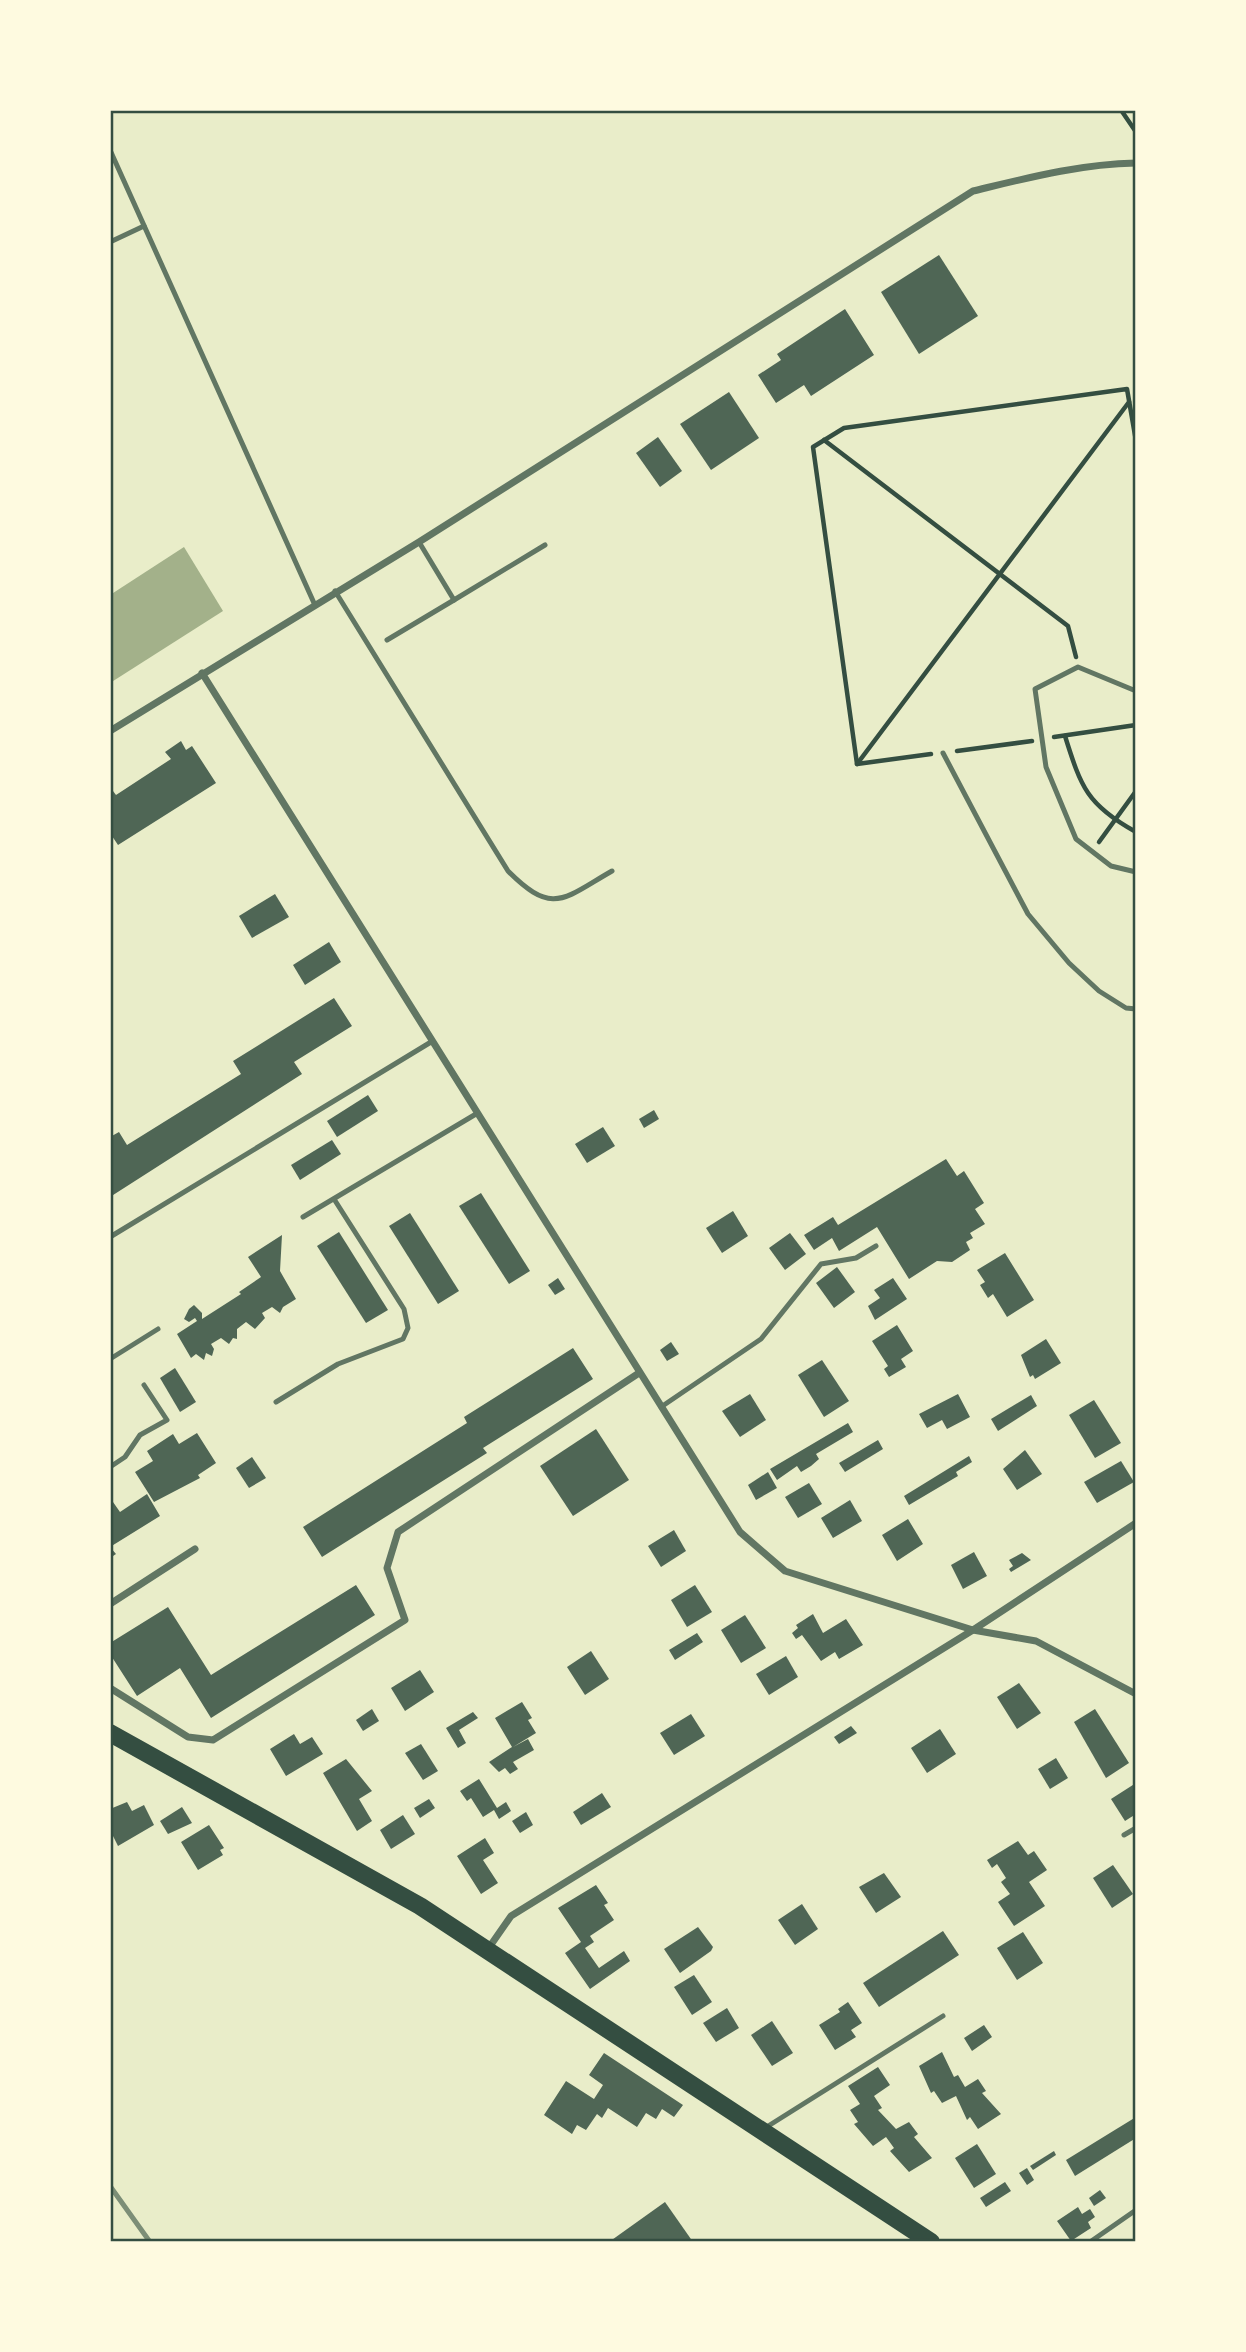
<svg xmlns="http://www.w3.org/2000/svg" width="1246" height="2352" font-family="'Roboto Condensed',sans-serif">
  <style>
    .water { fill: #a3b18a }
    .building { fill: #4f6655 }
    .lines { fill: none; stroke-linecap: round; stroke-linejoin: round }
    .path { stroke: #344e41; stroke-width: 4.5 }
    .service { stroke: #617663; stroke-width: 5 }
    .minor { stroke: #617663; stroke-width: 7 }
    .primary { stroke: #344e41; stroke-width: 18 }
    .rail { stroke: #7c8e77; stroke-width: 5 }
    .neatline { fill: none; stroke: #344e41; stroke-width: 2.5 }
  </style>
  <rect width="100%" height="100%" fill="#e9edc9"/>
  <!-- water -->
  <polygon class="water" points="184,547 223,611 110,683 110,595"/>
  <!-- building -->
  <g class="building">
    <polygon points="939,255 978,316 919,354 881,292"/>
    <polygon points="845,309 874,355 811,396 804,385 776,403 758,375 781,360 777,354"/>
    <polygon points="729,392 759,438 711,470 680,424"/>
    <polygon points="658,437 682,471 660,487 636,453"/>
    <polygon points="181,741 186,750 192,746 216,783 118,845 110,833 110,787 116,795 171,759 165,752"/>
    <polygon points="275,894 289,917 252,938 239,916"/>
    <polygon points="329,942 341,962 305,985 293,965"/>
    <polygon points="334,998 352,1026 294,1062 302,1074 110,1197 110,1137 119,1132 127,1145 241,1074 233,1061"/>
    <polygon points="368,1095 378,1111 337,1137 327,1121"/>
    <polygon points="654,1110 659,1119 644,1128 639,1119"/>
    <polygon points="603,1127 615,1146 587,1163 575,1144"/>
    <polygon points="332,1140 341,1154 300,1180 291,1165"/>
    <polygon points="946,1159 957,1176 964,1171 984,1203 975,1209 985,1224 970,1233 973,1238 966,1242 970,1250 952,1262 937,1261 909,1279 877,1227 839,1251 832,1238 814,1250 804,1235 833,1217 838,1225"/>
    <polygon points="481,1193 530,1271 509,1284 459,1206"/>
    <polygon points="733,1211 748,1236 722,1253 706,1228"/>
    <polygon points="410,1213 459,1291 438,1304 389,1226"/>
    <polygon points="339,1232 388,1310 366,1323 317,1246"/>
    <polygon points="790,1233 806,1254 785,1270 769,1248"/>
    <polygon points="282,1235 280,1271 296,1299 283,1307 280,1313 272,1307 262,1313 265,1318 255,1329 246,1322 237,1329 237,1339 233,1338 229,1344 221,1338 211,1344 214,1349 212,1356 206,1353 204,1360 196,1354 191,1358 177,1334 197,1321 195,1318 189,1322 184,1319 189,1309 194,1305 202,1313 202,1319 241,1294 239,1292 261,1277 248,1257"/>
    <polygon points="1005,1253 1034,1300 1007,1317 993,1294 988,1298 980,1285 985,1282 977,1270"/>
    <polygon points="837,1267 855,1292 834,1308 816,1283"/>
    <polygon points="558,1278 565,1289 555,1295 548,1285"/>
    <polygon points="893,1278 907,1299 875,1320 868,1306 880,1298 874,1290"/>
    <polygon points="897,1325 913,1351 901,1359 906,1367 889,1377 884,1369 888,1366 872,1341"/>
    <polygon points="1046,1339 1061,1363 1035,1379 1033,1375 1030,1377 1021,1355"/>
    <polygon points="671,1342 679,1354 667,1361 660,1350"/>
    <polygon points="573,1348 593,1379 483,1448 487,1453 322,1557 303,1527 467,1423 464,1417"/>
    <polygon points="822,1360 849,1401 824,1417 798,1375"/>
    <polygon points="175,1368 196,1402 180,1412 160,1378"/>
    <polygon points="750,1394 766,1420 740,1437 722,1411"/>
    <polygon points="958,1394 970,1417 947,1429 942,1420 927,1428 919,1414"/>
    <polygon points="1031,1395 1037,1406 998,1431 991,1419"/>
    <polygon points="1094,1400 1121,1443 1095,1458 1069,1415"/>
    <polygon points="848,1423 853,1432 816,1454 819,1459 811,1466 801,1472 797,1466 777,1480 770,1469"/>
    <polygon points="596,1429 629,1480 573,1516 540,1466"/>
    <polygon points="197,1433 216,1463 198,1475 200,1478 154,1502 135,1472 153,1461 147,1451 173,1434 179,1444"/>
    <polygon points="878,1440 883,1449 845,1472 839,1463"/>
    <polygon points="1025,1450 1042,1474 1017,1490 1003,1469"/>
    <polygon points="969,1456 972,1462 956,1472 958,1476 909,1505 904,1496"/>
    <polygon points="252,1457 266,1478 249,1488 236,1468"/>
    <polygon points="1121,1461 1134,1482 1097,1503 1084,1482"/>
    <polygon points="768,1472 777,1488 756,1500 748,1485"/>
    <polygon points="809,1483 822,1504 798,1518 785,1497"/>
    <polygon points="147,1494 160,1516 110,1547 116,1554 110,1558 110,1504 113,1502 120,1512"/>
    <polygon points="850,1500 862,1521 833,1538 821,1518"/>
    <polygon points="908,1519 923,1544 897,1561 882,1535"/>
    <polygon points="674,1530 686,1551 661,1567 648,1546"/>
    <polygon points="974,1552 987,1576 963,1589 951,1565"/>
    <polygon points="1022,1553 1031,1560 1011,1572 1009,1569 1013,1566 1009,1560"/>
    <polygon points="356,1585 375,1615 211,1718 180,1668 137,1696 110,1654 110,1643 168,1607 211,1675"/>
    <polygon points="695,1585 712,1612 687,1627 671,1600"/>
    <polygon points="813,1614 823,1633 846,1619 863,1645 839,1659 835,1652 821,1661 802,1635 796,1639 792,1633 798,1628 796,1625"/>
    <polygon points="745,1615 766,1648 741,1663 721,1630"/>
    <polygon points="697,1633 703,1642 675,1660 669,1650"/>
    <polygon points="591,1651 609,1679 585,1695 567,1667"/>
    <polygon points="786,1656 798,1677 769,1695 756,1674"/>
    <polygon points="420,1670 434,1692 405,1711 391,1688"/>
    <polygon points="1019,1683 1041,1713 1017,1729 997,1697"/>
    <polygon points="522,1702 532,1718 528,1720 536,1733 513,1747 528,1739 534,1750 513,1762 518,1769 510,1774 505,1768 499,1772 489,1762 512,1747 495,1718"/>
    <polygon points="372,1709 379,1721 363,1731 356,1720"/>
    <polygon points="1095,1709 1129,1763 1106,1778 1074,1722"/>
    <polygon points="473,1712 478,1718 459,1730 466,1743 458,1748 446,1728"/>
    <polygon points="691,1714 705,1736 674,1755 660,1733"/>
    <polygon points="851,1726 857,1733 839,1744 834,1737"/>
    <polygon points="940,1729 956,1754 927,1773 911,1748"/>
    <polygon points="294,1734 300,1744 312,1737 323,1754 286,1776 270,1749"/>
    <polygon points="421,1744 438,1771 423,1780 405,1753"/>
    <polygon points="1056,1758 1068,1778 1050,1789 1038,1769"/>
    <polygon points="346,1759 372,1791 359,1799 372,1821 357,1831 323,1773"/>
    <polygon points="479,1779 497,1808 506,1802 511,1811 499,1819 494,1810 483,1817 471,1798 467,1801 460,1791"/>
    <polygon points="1136,1783 1136,1814 1125,1821 1111,1799"/>
    <polygon points="602,1793 611,1807 581,1825 573,1812"/>
    <polygon points="429,1799 435,1808 420,1818 414,1808"/>
    <polygon points="127,1802 132,1811 144,1805 154,1825 118,1846 110,1830 110,1809"/>
    <polygon points="182,1807 192,1823 168,1834 160,1821"/>
    <polygon points="526,1812 533,1825 520,1833 512,1821"/>
    <polygon points="403,1815 415,1834 391,1849 380,1830"/>
    <polygon points="209,1825 224,1848 220,1850 223,1855 198,1870 181,1842"/>
    <polygon points="485,1838 494,1853 483,1860 498,1883 481,1894 457,1856"/>
    <polygon points="1018,1841 1028,1855 1034,1851 1047,1870 1029,1882 1045,1906 1014,1926 998,1902 1010,1894 1001,1882 1006,1878 997,1864 992,1868 987,1860"/>
    <polygon points="1113,1865 1133,1894 1112,1908 1093,1878"/>
    <polygon points="884,1873 901,1897 876,1913 859,1887"/>
    <polygon points="596,1885 608,1903 604,1905 614,1920 590,1936 594,1942 585,1948 599,1968 624,1951 630,1961 590,1989 565,1953 581,1942 558,1908"/>
    <polygon points="802,1904 818,1929 795,1945 778,1920"/>
    <polygon points="698,1927 713,1947 711,1951 680,1973 664,1949"/>
    <polygon points="943,1931 959,1955 879,2007 863,1983"/>
    <polygon points="1023,1932 1043,1963 1017,1980 997,1948"/>
    <polygon points="694,1975 712,2002 692,2015 674,1987"/>
    <polygon points="848,2002 862,2023 851,2030 856,2037 835,2050 819,2025 840,2012 838,2009"/>
    <polygon points="727,2008 739,2028 716,2042 703,2023"/>
    <polygon points="772,2021 793,2053 772,2066 751,2035"/>
    <polygon points="984,2025 992,2037 972,2051 964,2038"/>
    <polygon points="942,2052 954,2077 958,2075 965,2087 978,2079 986,2091 982,2093 1001,2114 978,2129 970,2117 967,2120 956,2096 942,2103 934,2091 931,2093 919,2066"/>
    <polygon points="604,2053 683,2105 674,2117 662,2109 656,2119 646,2113 637,2127 608,2108 602,2118 597,2114 586,2130 577,2125 572,2134 544,2115 566,2081 594,2099 603,2085 589,2075"/>
    <polygon points="878,2067 890,2085 874,2096 882,2108 878,2110 896,2129 909,2122 918,2134 914,2137 932,2158 909,2172 890,2151 894,2148 886,2137 873,2146 854,2124 858,2122 850,2110 860,2104 848,2086"/>
    <polygon points="1136,2117 1136,2138 1075,2176 1066,2160"/>
    <polygon points="977,2144 996,2174 974,2188 955,2158"/>
    <polygon points="1054,2151 1056,2155 1033,2170 1030,2166"/>
    <polygon points="1027,2168 1034,2180 1027,2185 1019,2173"/>
    <polygon points="1005,2182 1011,2191 986,2207 980,2198"/>
    <polygon points="1100,2190 1106,2198 1094,2206 1089,2198"/>
    <polygon points="665,2202 693,2242 609,2242"/>
    <polygon points="1078,2207 1082,2214 1090,2209 1095,2217 1088,2222 1091,2228 1071,2241 1057,2221"/>
  </g>
  <g class="lines">
    <!-- path -->
    <g class="path">
      <polyline points="1121,110 1136,132"/>
      <polyline points="824,440 1068,626 1076,657"/>
      <path d="M1065,736C1081,787 1087,805 1136,832"/>
      <polyline points="1054,737 1136,725"/>
      <polyline points="957,751 1032,741"/>
      <polyline points="931,754 857,764 813,447 844,428 1127,389 1136,441"/>
      <polyline points="857,764 1129,402"/>
      <polyline points="1099,842 1136,791"/>
    </g>
    <!-- service -->
    <g class="service">
      <polyline points="110,150 314,603"/>
      <polyline points="110,242 144,226"/>
      <polyline points="419,542 454,600 545,545"/>
      <path d="M335,591L508,871C553,916 563,899 612,871"/>
      <polyline points="387,640 454,600"/>
      <polyline points="1136,691 1078,667 1035,689 1046,767 1076,839 1111,866 1136,872"/>
      <polyline points="943,753 1028,914 1069,963 1099,991 1126,1008 1136,1009"/>
      <polyline points="303,1217 476,1114"/>
      <polyline points="110,1237 431,1042"/>
      <polyline points="110,1359 158,1329"/>
      <polyline points="276,1402 338,1364 403,1339 408,1328 404,1309 334,1199"/>
      <polyline points="661,1407 761,1339 821,1264 856,1258 876,1246"/>
      <polyline points="110,1467 125,1457 140,1435 167,1420 144,1385"/>
      <polyline points="1124,1835 1136,1828"/>
      <polyline points="765,2128 943,2016"/>
      <polyline points="1090,2242 1136,2210"/>
    </g>
    <!-- minor -->
    <g class="minor">
      <polyline points="202,673 740,1532 785,1571 973,1630 1036,1641 1136,1694"/>
      <path d="M110,731L419,542L973,191C1027,178 1080,164 1136,163"/>
      <polyline points="110,1604 195,1549"/>
      <polyline points="110,1688 188,1737 213,1740 405,1620 387,1568 398,1532 639,1373"/>
      <polyline points="488,1949 511,1916 973,1630 1136,1523"/>
    </g>
    <!-- primary -->
    <polyline class="primary" points="110,1733 420,1906 931,2242"/>
    <!-- rail -->
    <polyline class="rail" points="110,2186 150,2242"/>
  </g>
  <!-- border -->
  <rect width="1246" height="2352" fill="none" stroke="#fefae0" stroke-width="224"/>
  <rect x="112" y="112" width="1022" height="2128" class="neatline"/>
</svg>
